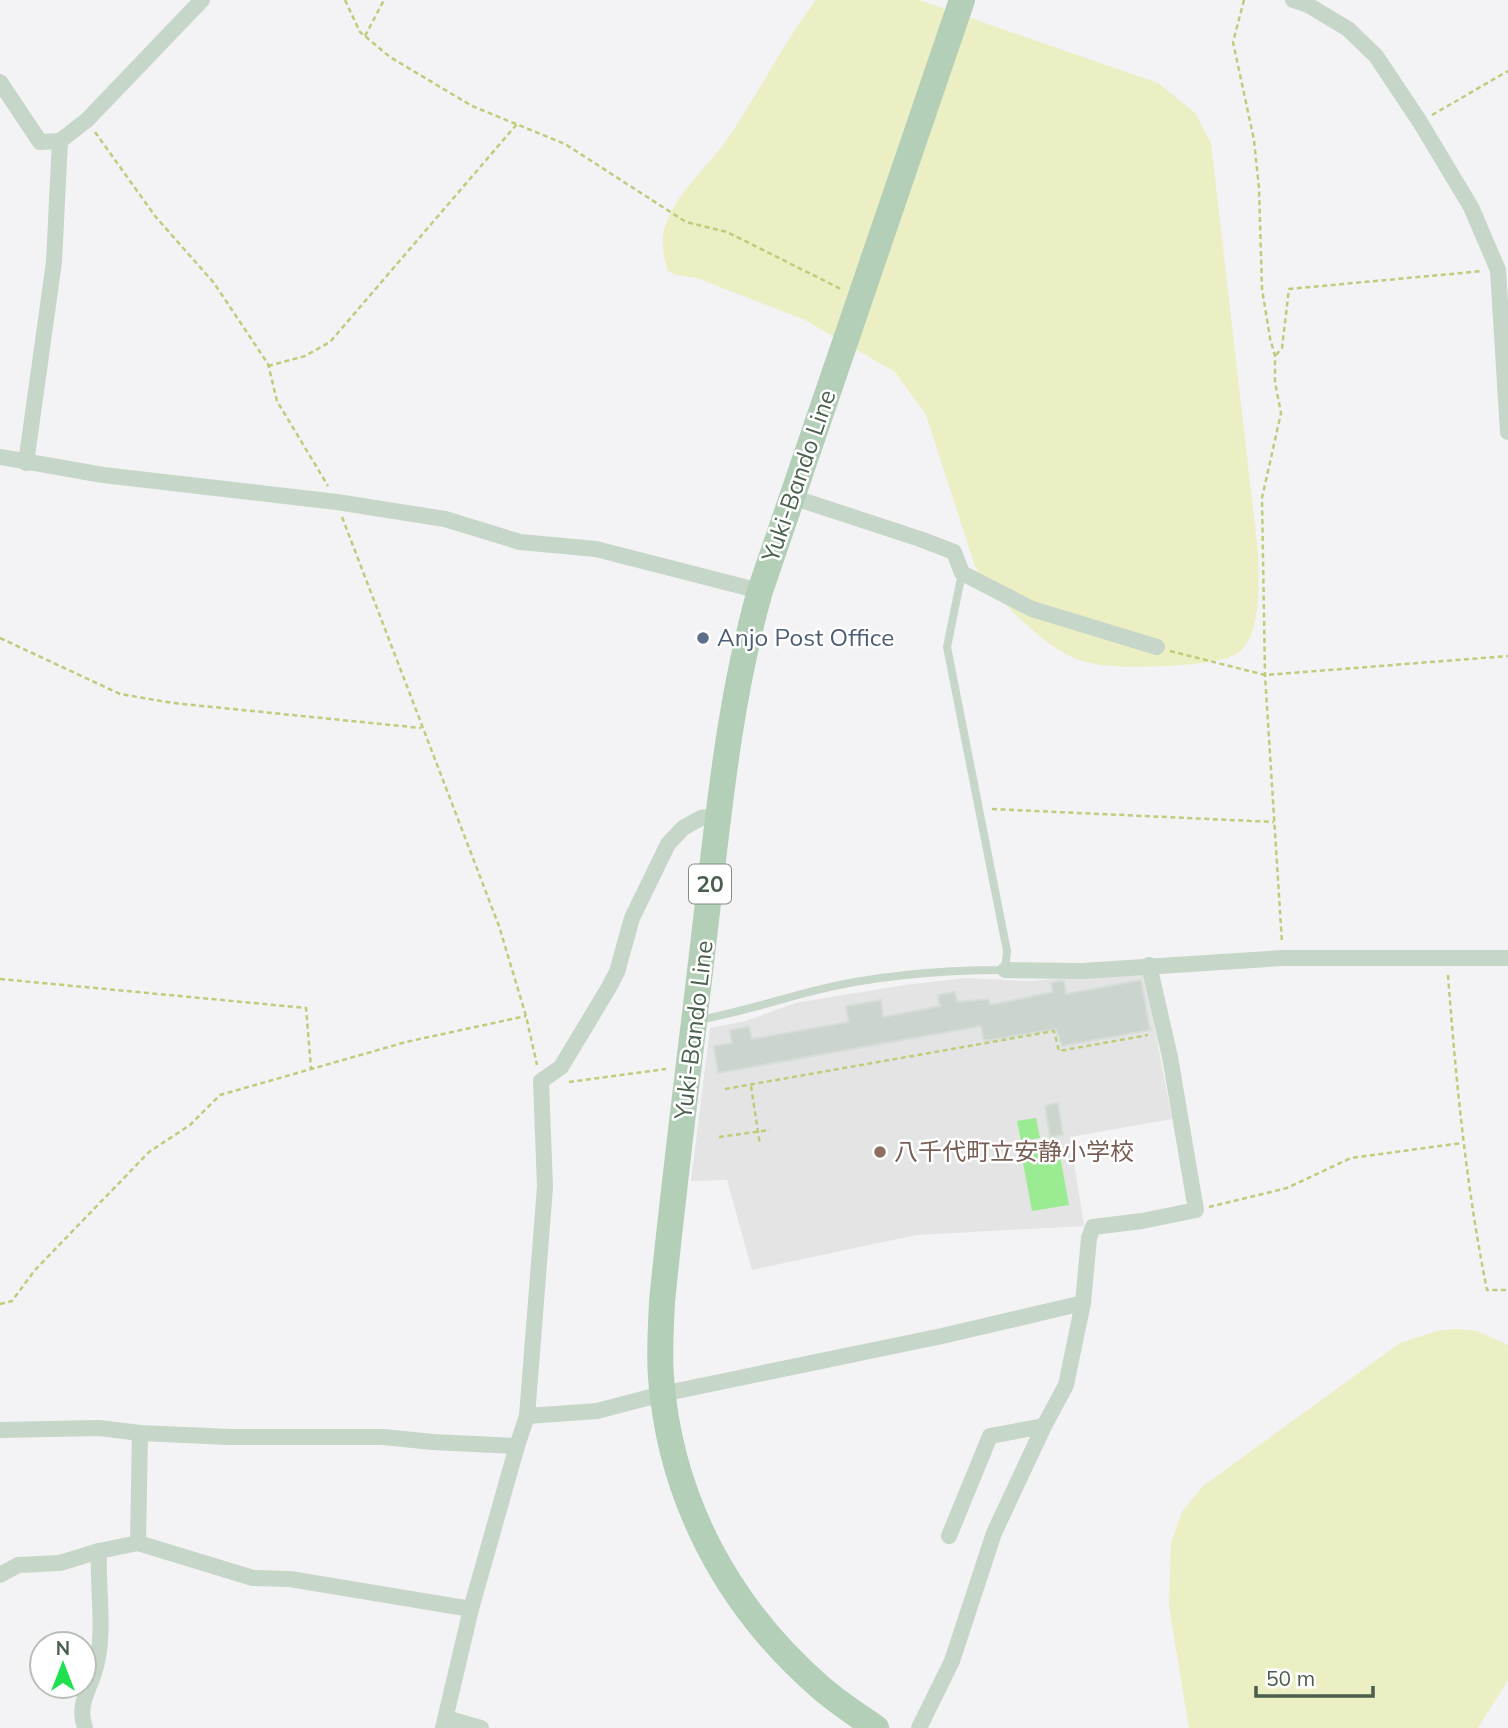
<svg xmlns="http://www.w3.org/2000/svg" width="1508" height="1728" font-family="Mulish,'Noto Sans JP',sans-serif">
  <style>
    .education { fill: #e4e4e5 }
    .green { fill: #ecefc3 }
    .water { fill: #9aeb91 }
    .building { fill: #ccd4ce; stroke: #d6ddd9; stroke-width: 2 }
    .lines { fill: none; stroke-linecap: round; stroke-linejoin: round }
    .path { stroke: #bdcd7b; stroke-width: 2.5; stroke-dasharray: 5 3.5; stroke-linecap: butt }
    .service { stroke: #c6d6c8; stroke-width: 8 }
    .minor { stroke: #c6d6c8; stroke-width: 16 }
    .primary { stroke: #b3cfb8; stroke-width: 26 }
    .service-dot { fill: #5c6f8a; stroke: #fff; stroke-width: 2.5 }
    .education-dot { fill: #8d6e63; stroke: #fff; stroke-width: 2.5 }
    .labels { text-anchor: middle; stroke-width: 5; stroke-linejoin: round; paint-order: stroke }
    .shield { fill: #fff; stroke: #808f82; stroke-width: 2 }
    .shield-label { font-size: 23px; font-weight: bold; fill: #4a5f4d }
    .street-label { font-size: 24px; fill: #4a5f4d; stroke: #fff }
    .service-label { font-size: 24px; fill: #4e5e75; stroke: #fff; text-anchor: start }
    .education-label { font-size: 24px; fill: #785e54; stroke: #fff; text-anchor: start }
  </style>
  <rect width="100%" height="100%" fill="#f3f2f4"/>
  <!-- education -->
  <polygon class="education" points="1144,971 1172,1119 1070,1137 1084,1226 916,1235 752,1270 727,1180 691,1181 710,1028 746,1021 795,1003 904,985 966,978 1030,981"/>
  <!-- green -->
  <g class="green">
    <path d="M816,0H919L1158,83L1195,113L1211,143L1258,552C1259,578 1262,636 1238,653C1225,662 1186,665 1170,666C1094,668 1073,670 1016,615C1000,599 986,586 975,566L926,415L895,372L805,320L697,278L676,275L668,271C663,255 660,240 666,224C678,191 706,169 726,141C758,95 782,45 816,0Z"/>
    <polygon points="1456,1329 1477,1331 1508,1345 1508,1680 1478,1728 1189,1728 1169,1606 1171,1542 1182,1512 1203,1486 1400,1343 1437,1331"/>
  </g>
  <!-- water -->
  <g class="water">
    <polygon points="1036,1118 1040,1138 1021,1141 1017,1121"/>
    <polygon points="1058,1145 1069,1205 1032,1211 1021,1152"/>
  </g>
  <!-- building -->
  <g class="building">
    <polygon points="1141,980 1150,1030 1062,1046 1056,1029 984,1041 981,1026 718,1073 714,1046 732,1043 730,1030 749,1027 752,1039 849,1022 846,1006 881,1000 883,1017 940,1006 938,995 955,992 957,1002 989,999 990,1005 1053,992 1051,983 1059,981 1064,981 1066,994"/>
    <polygon points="1058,1103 1063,1135 1050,1137 1045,1106"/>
  </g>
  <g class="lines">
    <!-- path -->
    <g class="path">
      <polyline points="345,0 360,32 390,57 472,106 565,144 686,222 727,232 841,289"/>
      <polyline points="1244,0 1233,42 1254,140 1259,188 1262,289 1270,338 1275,356 1275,382 1281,413 1262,498 1265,675 1282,943"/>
      <polyline points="365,36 384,0"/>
      <polyline points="1432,115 1508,71"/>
      <polyline points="95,132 155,216 214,283 268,364 277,401 328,486"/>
      <polyline points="1276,355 1282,348 1289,289 1483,271"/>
      <polyline points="268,366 305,356 330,342 517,124"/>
      <polyline points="342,517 499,926 526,1016 537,1065"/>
      <polyline points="0,638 120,694 173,703 421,728"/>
      <polyline points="1170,651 1265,675 1508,656"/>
      <polyline points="992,809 1274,822"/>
      <path d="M1448,975C1456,1081 1466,1186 1487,1290H1508"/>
      <polyline points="0,979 306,1008 311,1068"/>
      <polyline points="569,1082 666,1069"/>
      <polyline points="751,1086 760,1145"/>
      <polyline points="725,1089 1054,1031 1059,1051 1148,1035"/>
      <polyline points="719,1137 770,1130"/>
      <polyline points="1209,1207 1287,1188 1351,1158 1462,1143"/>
      <polyline points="0,1304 12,1301 35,1270 149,1152 190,1125 220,1095 406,1042 526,1016"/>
    </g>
    <!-- service -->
    <path class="service" d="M698,1020C737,1013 774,1001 813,991C876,975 940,970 1005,970L1007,951L947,647L962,573"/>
    <!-- minor -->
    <g class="minor">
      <polyline points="1293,0 1308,5 1348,29 1376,56 1420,122 1471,207 1498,270 1508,432"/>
      <polyline points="0,82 40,142 60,141 87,120 202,0"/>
      <polyline points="0,457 103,475 337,502 445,519 520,542 596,549 760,591"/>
      <polyline points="26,463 54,262 60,141"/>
      <polyline points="792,497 920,539 954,552 962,573 1032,609 1157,647"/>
      <polyline points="1005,970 1082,971 1283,958 1508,958"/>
      <polyline points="527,1416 597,1411 662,1394 942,1336 1083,1303"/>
      <polyline points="1044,1426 1066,1385 1083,1303 1089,1238 1093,1227 1142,1221 1196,1210 1170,1057 1149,965"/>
      <polyline points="0,1430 99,1428 140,1433 230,1437 383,1437 433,1442 517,1446 471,1609 290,1579 253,1578 138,1543"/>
      <polyline points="517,1446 527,1416 545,1187 541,1081 561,1067 608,989 617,972 632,918 668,844 683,828 701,818 719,815"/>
      <polyline points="0,1575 18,1565 60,1563 99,1551 138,1543 140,1433"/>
      <polyline points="446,1718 481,1728"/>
      <path d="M85,1728C78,1708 86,1695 93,1676C107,1638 97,1591 99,1551"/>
      <polyline points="443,1728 471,1609"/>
      <polyline points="919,1728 952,1661 994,1533 1044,1426 990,1436 949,1536"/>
    </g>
    <!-- primary -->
    <path class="primary" d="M876,1728C857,1715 837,1702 820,1687C728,1607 670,1499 661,1377C659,1352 661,1327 662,1302C674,1180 690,1059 704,937C718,821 728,704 760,591L962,0"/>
  </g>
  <!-- markers -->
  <circle class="service-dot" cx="703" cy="638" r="7"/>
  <circle class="education-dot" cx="880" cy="1152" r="7"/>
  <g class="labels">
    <!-- shield labels -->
    <rect class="shield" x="689" y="864.5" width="42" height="39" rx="5"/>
    <g class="shield-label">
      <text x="710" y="892">20</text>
    </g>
    <!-- street labels -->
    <g class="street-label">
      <text transform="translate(799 476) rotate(-71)" y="8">Yuki-Bando Line</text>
      <text transform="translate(694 1030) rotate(-83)" y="8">Yuki-Bando Line</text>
    </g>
    <!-- service labels -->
    <g class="service-label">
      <text x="717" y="646">Anjo Post Office</text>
    </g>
    <!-- education labels -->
    <g class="education-label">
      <text x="894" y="1160">八千代町立安静小学校</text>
    </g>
  </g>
  <!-- north arrow -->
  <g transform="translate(63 1665)"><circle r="33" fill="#ffffff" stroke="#b7bfb8" stroke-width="2"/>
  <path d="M0-5L12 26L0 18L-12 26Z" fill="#1fe14f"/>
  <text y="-10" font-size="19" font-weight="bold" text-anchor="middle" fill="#4a5f4d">N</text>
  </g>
  <!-- scale -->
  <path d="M1256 1686v10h117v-10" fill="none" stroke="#4a5f4d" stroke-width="3.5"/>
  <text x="1266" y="1686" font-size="21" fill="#4a5f4d" stroke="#ffffff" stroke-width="5" paint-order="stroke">50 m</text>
</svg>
